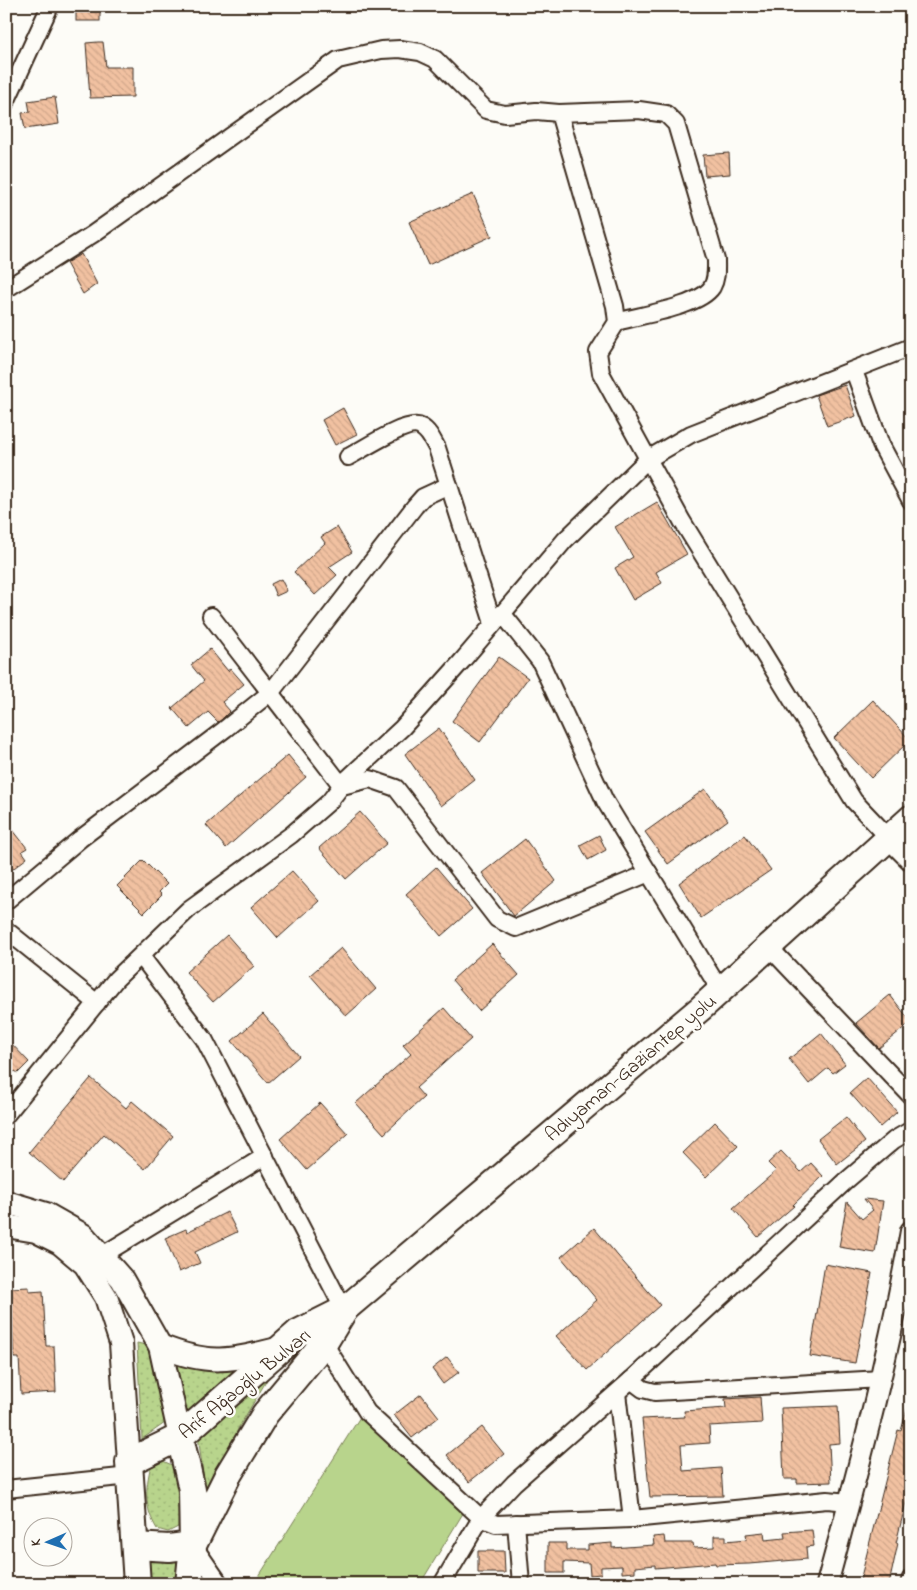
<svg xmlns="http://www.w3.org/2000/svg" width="917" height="1590" font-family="'Indie Flower',sans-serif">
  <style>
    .grass { fill: url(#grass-dots); stroke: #7a7f55 }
    .park { fill: #b8d48c; stroke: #7a7f55 }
    .building { fill: url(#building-back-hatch); stroke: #3b2a1e }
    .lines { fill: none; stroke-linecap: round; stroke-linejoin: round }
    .minor-casing { stroke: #3b2a1e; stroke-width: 20 }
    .tertiary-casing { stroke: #3b2a1e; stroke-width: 24 }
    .secondary-casing { stroke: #3b2a1e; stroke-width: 26 }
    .primary-casing { stroke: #3b2a1e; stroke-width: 29 }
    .trunk-casing { stroke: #3b2a1e; stroke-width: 30 }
    .minor { stroke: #fdfcf7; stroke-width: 16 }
    .tertiary { stroke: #fdfcf7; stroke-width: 20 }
    .secondary { stroke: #fdfcf7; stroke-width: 22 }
    .primary { stroke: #fdfcf7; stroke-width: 25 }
    .trunk { stroke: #fdfcf7; stroke-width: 26 }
    .labels { text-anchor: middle; stroke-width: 5; stroke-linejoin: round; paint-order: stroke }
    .street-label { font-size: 20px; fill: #3b2a1e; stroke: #fdfcf7 }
  </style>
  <defs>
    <pattern id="grass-dots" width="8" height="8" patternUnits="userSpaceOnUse" patternTransform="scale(1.25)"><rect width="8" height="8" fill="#b8d48c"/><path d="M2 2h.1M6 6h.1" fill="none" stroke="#9fb678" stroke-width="1.8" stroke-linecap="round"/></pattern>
    <pattern id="building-back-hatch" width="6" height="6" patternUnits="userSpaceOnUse" patternTransform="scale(1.25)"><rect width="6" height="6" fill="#f1c1a1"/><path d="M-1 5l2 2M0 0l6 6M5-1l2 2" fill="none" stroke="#d0a68a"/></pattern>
  </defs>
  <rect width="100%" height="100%" fill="#fdfcf7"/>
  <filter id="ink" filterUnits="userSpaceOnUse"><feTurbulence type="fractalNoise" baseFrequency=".02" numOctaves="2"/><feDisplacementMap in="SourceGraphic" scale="10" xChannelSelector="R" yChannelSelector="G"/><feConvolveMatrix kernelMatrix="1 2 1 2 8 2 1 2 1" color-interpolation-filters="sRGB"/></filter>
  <g filter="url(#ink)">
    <!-- grass -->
    <g class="grass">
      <polygon points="137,1343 150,1346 172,1418 142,1439"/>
      <polygon points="173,1363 208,1371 238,1369 187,1412"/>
      <polygon points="277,1363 239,1427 206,1495 197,1428"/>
      <path d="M163,1461L174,1466L180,1487L178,1527L168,1532L157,1529C144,1507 145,1490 151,1465Z"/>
      <polygon points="147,1561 182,1561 181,1584 149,1584"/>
    </g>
    <!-- park -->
    <polygon class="park" points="360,1417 465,1510 420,1584 254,1584"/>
    <!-- building -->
    <g class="building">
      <rect x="76" y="6" width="24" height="15"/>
      <polygon points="98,42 103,42 106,67 133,67 133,97 90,98 86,43"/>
      <polygon points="55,97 59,124 25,129 22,113 30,112 28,101"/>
      <polygon points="729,153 730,174 705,176 703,155"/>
      <polygon points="473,194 492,236 428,265 409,222"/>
      <polygon points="81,254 97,284 83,294 66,263"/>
      <polygon points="845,385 856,416 827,426 816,395"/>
      <polygon points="343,408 357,434 335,445 322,420"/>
      <polygon points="657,502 687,554 656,572 662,583 633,600 615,568 633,557 615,527"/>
      <polygon points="337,527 352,552 329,567 337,575 315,595 294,572 325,543 321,537"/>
      <polygon points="281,579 287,591 276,596 271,584"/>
      <polygon points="210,649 228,671 230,668 244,684 222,702 230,711 221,720 218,722 208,712 189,728 172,708 204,681 191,665"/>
      <polygon points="499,657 528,678 480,742 452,721"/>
      <polygon points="873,700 910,740 871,778 834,738"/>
      <polygon points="439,728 475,780 441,806 405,754"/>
      <polygon points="288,755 306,777 226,848 206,825"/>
      <polygon points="705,789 728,820 668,864 645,832"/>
      <polygon points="360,812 387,843 346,879 319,848"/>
      <polygon points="6,821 27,848 22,851 27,858 6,874"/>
      <polygon points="599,835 606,850 588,860 580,845"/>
      <polygon points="745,835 771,870 701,918 679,883"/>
      <polygon points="525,839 556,881 514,916 482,873"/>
      <polygon points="143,860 167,884 159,892 162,895 144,913 117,886"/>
      <polygon points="436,867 472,909 441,936 406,894"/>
      <polygon points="292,871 319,901 278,938 251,907"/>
      <polygon points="227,935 254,966 213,1002 186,972"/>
      <polygon points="492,944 519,975 479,1011 452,980"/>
      <polygon points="341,948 376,989 346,1016 310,975"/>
      <polygon points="890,995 911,1022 879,1048 856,1023"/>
      <polygon points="444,1008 471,1039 416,1088 424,1097 384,1134 356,1103 411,1054 403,1045"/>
      <polygon points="263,1014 299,1056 268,1083 232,1041"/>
      <polygon points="821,1033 845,1064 833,1073 828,1068 809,1084 789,1059"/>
      <polygon points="6,1038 29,1062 18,1073 15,1071 6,1080"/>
      <polygon points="91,1078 126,1108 132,1101 173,1136 145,1169 104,1134 63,1182 29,1152"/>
      <polygon points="867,1078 897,1112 880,1127 850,1093"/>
      <polygon points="320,1103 348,1134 307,1170 280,1139"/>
      <polygon points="846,1117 865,1142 837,1164 818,1139"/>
      <polygon points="715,1122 738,1146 706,1177 683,1153"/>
      <polygon points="781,1151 801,1172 811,1163 823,1176 793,1205 794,1206 758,1237 733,1208 776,1171 768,1163"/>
      <polygon points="864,1199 883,1201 875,1253 839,1247 847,1202 862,1219 873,1210"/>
      <polygon points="227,1212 237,1232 195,1252 200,1263 179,1272 165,1238 186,1229 187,1232"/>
      <polygon points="594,1228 660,1305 587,1370 556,1336 597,1300 561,1257"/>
      <polygon points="825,1264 872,1273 855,1363 810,1356"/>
      <polygon points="29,1287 29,1292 43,1291 46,1346 54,1346 56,1392 21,1394 19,1358 14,1358 10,1288"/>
      <polygon points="447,1357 459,1372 443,1384 432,1369"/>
      <polygon points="421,1394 439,1417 412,1438 394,1415"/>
      <polygon points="760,1397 762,1423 709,1426 710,1443 681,1445 683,1471 721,1468 723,1496 650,1497 642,1419 685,1417 684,1411 726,1408 725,1399"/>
      <polygon points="838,1406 840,1443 829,1444 831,1482 797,1483 797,1479 784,1479 781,1408"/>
      <polygon points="907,1409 911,1409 911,1482 896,1543 898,1543 889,1584 860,1581 898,1430 901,1431"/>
      <polygon points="482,1427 504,1454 469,1482 447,1455"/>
      <polygon points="812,1530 814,1546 806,1547 807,1559 749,1564 716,1565 715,1563 655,1568 655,1565 635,1567 635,1572 622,1573 622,1566 601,1567 601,1574 590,1575 589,1563 564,1562 564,1573 548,1573 548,1543 566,1543 566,1550 588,1550 588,1545 612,1543 612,1548 654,1545 653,1537 664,1536 665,1543 693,1543 694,1548 714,1547 714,1536 726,1536 726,1541 747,1539 746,1534 764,1532 765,1540 785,1538 784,1532"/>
      <polygon points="478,1551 504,1551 505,1573 478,1573"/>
    </g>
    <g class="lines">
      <!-- minor casing -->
      <g class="minor-casing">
        <g id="minor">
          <polyline points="6,102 50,6"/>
          <path d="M559,113L639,110L666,114L676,124L716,260C716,270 717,278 712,287C699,307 640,315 617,322"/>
          <polyline points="6,289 93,234 338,60 381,50 400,49 420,52 435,59 486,110 505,114 536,111 559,113 615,306 617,322 598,352 601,373 682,521 854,801 890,839"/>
          <polyline points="854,371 881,445 911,501"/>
          <path d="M348,457C362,450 408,419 421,427C429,431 433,441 437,448L493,623"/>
          <polyline points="502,613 540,661 605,801 720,990"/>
          <polyline points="211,616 342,786 370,779 396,788 497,919 516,928 649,873"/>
          <polyline points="6,901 80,839 225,729 271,692 415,506 423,497 449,485"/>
          <polyline points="6,930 97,1003"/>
          <polyline points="769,947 911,1096"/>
          <polyline points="141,956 204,1039 344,1310"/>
          <polyline points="6,1115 116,979 189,909 291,835 329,802 346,780 402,728 462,661 565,540 648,459 691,434 911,347"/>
          <polyline points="101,1256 265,1156"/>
          <polyline points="324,1343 367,1412 481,1518 496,1524 632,1519 827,1500 849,1502"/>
          <polyline points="631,1380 643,1389 655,1392 881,1379"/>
          <polyline points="617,1393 632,1519"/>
          <polyline points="6,1489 130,1476"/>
          <polyline points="516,1523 521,1584"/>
          <polyline points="193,1545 220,1584"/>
          <polyline points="442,1584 481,1518 514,1483 631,1380 847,1180 894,1140 911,1130"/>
          <polyline points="909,1584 911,1578"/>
        </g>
      </g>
      <!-- tertiary casing -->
      <g class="tertiary-casing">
        <g id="tertiary">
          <polyline points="890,839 911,860"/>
          <path d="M827,1584C859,1467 890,1351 911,1231"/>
        </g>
      </g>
      <!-- secondary casing -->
      <g class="secondary-casing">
        <g id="secondary">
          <polyline points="6,1202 46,1214 83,1235 122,1279 160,1346 180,1437"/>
          <polyline points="6,1226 36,1231 60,1243 85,1264 106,1297 121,1343 129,1462"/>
          <path d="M160,1346C209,1366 230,1361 281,1348"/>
        </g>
      </g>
      <!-- primary casing -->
      <g class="primary-casing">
        <polyline id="primary" points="344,1310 701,1008 911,818"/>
      </g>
      <!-- trunk casing -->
      <g class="trunk-casing">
        <g id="trunk">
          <polyline points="135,1546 169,1548 193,1545 192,1490 180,1437"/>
          <polyline points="137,1584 129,1462 180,1437 298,1333 344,1310"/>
          <polyline points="189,1584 193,1545 228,1475 265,1414 324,1343 344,1310"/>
        </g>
      </g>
      <!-- minor -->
      <use href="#minor" class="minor"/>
      <!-- tertiary -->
      <use href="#tertiary" class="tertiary"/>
      <!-- secondary -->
      <use href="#secondary" class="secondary"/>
      <!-- primary -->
      <use href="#primary" class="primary"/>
      <!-- trunk -->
      <use href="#trunk" class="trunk"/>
    </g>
  </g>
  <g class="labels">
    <!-- street labels -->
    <g class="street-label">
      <text transform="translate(630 1067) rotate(-40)" y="7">Adıyaman-Gaziantep yolu</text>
      <text transform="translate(244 1383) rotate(-39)" y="7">Arif Ağaoğlu Bulvarı</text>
    </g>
  </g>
  <!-- margin -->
  <rect width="917" height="1590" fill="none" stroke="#fdfcf7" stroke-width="25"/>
  <rect x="12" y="12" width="892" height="1565" fill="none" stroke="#3b2a1e" stroke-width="2" filter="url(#ink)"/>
  <!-- north arrow -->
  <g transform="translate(48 1542) rotate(268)"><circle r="24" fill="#fdfcf7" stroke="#afa8a0"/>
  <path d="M0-4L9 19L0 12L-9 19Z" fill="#1f6fb2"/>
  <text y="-8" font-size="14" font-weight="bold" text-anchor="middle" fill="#3b2a1e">K</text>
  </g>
</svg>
